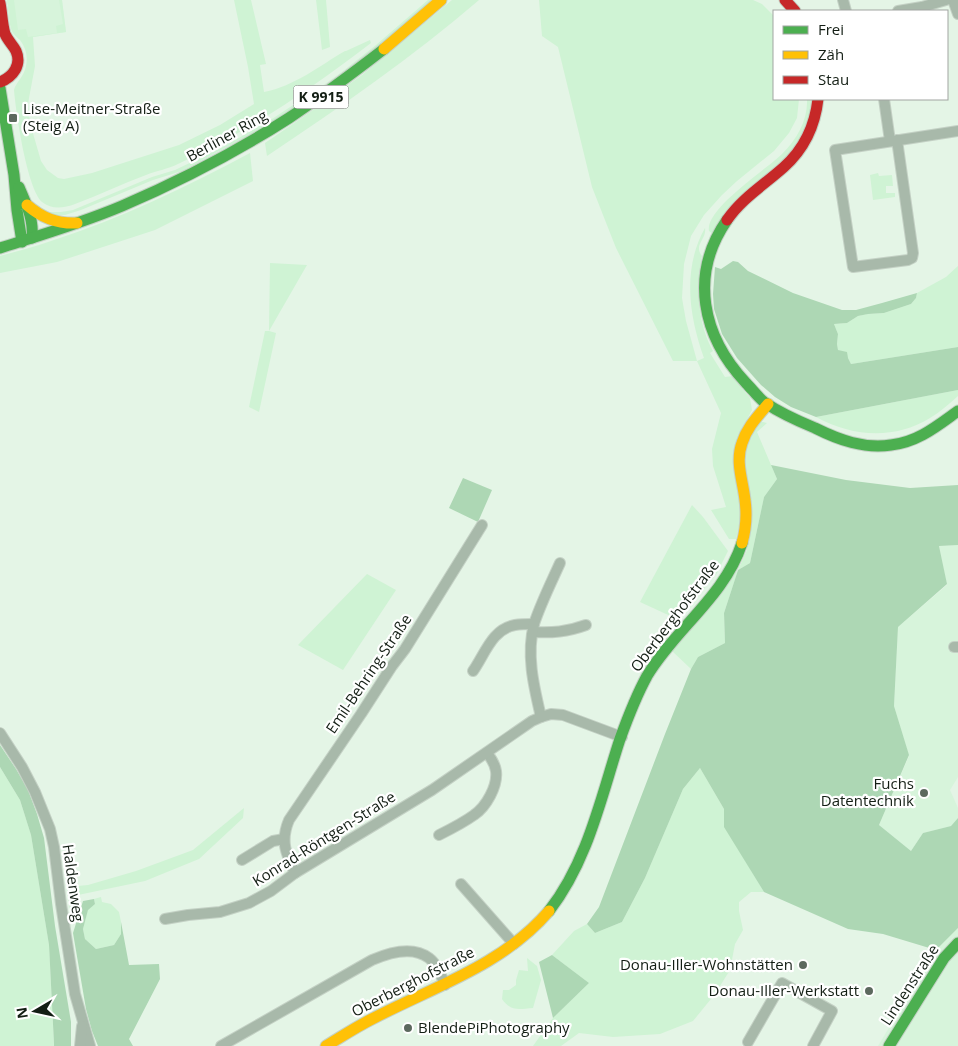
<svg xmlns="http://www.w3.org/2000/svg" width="958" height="1046" font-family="'Open Sans',sans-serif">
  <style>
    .built { fill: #d7f4db }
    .green { fill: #cff3d4 }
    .forest { fill: #add7b4 }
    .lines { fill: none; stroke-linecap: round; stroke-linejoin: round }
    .street-casing { stroke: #c4d1c5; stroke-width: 12 }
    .fast-casing { stroke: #c4d1c5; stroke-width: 13 }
    .slow-casing { stroke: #c4d1c5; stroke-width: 13 }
    .jam-casing { stroke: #c4d1c5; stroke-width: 13 }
    .street { stroke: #a8b9aa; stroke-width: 10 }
    .fast { stroke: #4caf50; stroke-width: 11 }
    .slow { stroke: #ffc107; stroke-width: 11 }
    .jam { stroke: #c62828; stroke-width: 11 }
    .poi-dot { fill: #5c695e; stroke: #fff; stroke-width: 2 }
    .labels { text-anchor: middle; stroke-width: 4.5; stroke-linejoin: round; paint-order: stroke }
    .shield { fill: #fff; stroke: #5a625a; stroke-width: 1 }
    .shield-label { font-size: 14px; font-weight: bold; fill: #131e14 }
    .poi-label { font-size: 15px; fill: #131e14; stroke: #fff; text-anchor: end }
    .street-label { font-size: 15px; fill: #131e14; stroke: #fff }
  </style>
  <rect width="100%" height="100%" fill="#e4f5e6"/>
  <!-- built -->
  <g class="built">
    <polygon points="7,0 62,0 66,32 19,39 12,32"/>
    <polygon points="958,545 958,777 950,790 958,808 958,818 951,826 923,833 911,851 879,825 909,756 894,706 898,627 947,585 939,546"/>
    <polygon points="958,928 958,1046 878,1046 936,950"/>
  </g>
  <!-- green -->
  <g class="green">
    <path d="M7,0H14L18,30L26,29L28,37L57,33L56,26L63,24L59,0H62L66,32L33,37L35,66L29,98L28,105L30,123L41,161L47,170L58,178L64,179L92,173L179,145L220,125L254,104L248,67L234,0H251L266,64L260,65L264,92C295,86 319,66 345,51H346L370,40L371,43C311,89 248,132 178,164C168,169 156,171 146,175C122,184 99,195 75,204C64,208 52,210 42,202C27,188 16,113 14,90C16,82 24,77 26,66C28,57 26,48 20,40C17,37 14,35 12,31C8,22 9,10 7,0Z"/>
    <polygon points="316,0 326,0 330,47 322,50"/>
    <polygon points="428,0 433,0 390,37 274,122 182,171 153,180 81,210 65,215 53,215 47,212 61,212 73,210 152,177 175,170 223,147 272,119 325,84 343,71 376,45"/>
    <path d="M452,0H479C413,57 340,107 267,156L265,143L306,115L362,75Z"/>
    <path d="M539,0H753L762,4L774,16V99H799L797,118L789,133L774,151L737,181L722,195L704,215L691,236L684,264L682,298L686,321L697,361L704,358C689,316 682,269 705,228C707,239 693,245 702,256C696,287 697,322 713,351L710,353L725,377L733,376L750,398L752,410L740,432V522L736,539H729L711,510L726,507L713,466L712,449L721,413L697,361H673L616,248L592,187L558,47L542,36Z"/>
    <path d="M807,99H812L810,117L805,129L790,154L713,234L709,231C705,209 767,169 782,154C797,139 808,120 807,99Z"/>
    <path d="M250,153L253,181L155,230L57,262L0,273V256C17,251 34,247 51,241C120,219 186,187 250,153Z"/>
    <polygon points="878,173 879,176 892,175 893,186 886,186 886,193 895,193 895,197 873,200 870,175"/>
    <polygon points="270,263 307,265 269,331 276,333 259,412 249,407 265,331 269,331"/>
    <polygon points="958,266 958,347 851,364 848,358 838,350 837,344 838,334 834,324 847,323 858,316 867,314 884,313 911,304 916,298 917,293 946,277"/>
    <path d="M958,390V396C949,404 940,412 930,418C894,440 853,437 816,417Z"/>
    <polygon points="759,421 767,423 757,432 777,479 764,497 750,563 738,570 724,613 725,643 698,657 691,669 672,651 687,634 738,570 747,550 743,453"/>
    <polygon points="692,505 703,517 728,551 717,573 679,620 640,602"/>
    <polygon points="367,574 396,590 343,670 298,645"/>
    <polygon points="0,767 20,800 31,835 49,945 54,1046 0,1046"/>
    <polygon points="700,768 724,809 725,827 764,892 751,892 739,902 739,911 743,930 735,944 730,970 715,994 693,1021 660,1034 613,1037 579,1033 561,1046 533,1046 553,1018 589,983 552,955 574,931 587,924 595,933 622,922 645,878 683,789"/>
    <polygon points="244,808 243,818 199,859 145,881 78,895 71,918 67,887 88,885 136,871 193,850"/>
    <polygon points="101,897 102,902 111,904 119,912 121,922 121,934 114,945 96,949 85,939 83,929 88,909 95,904 94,899"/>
    <path d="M527,958L537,966L541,980L533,1008C519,1009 511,1012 502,999L503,990H509L516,985V980L519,970L528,971Z"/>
  </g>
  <!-- forest -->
  <g class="forest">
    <polygon points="733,261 738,262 748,271 793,293 842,310 856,310 882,303 917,293 916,298 911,304 884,313 868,314 858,316 847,323 834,324 838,334 837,344 838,350 847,352 848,358 851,364 958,347 958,390 816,417 791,407 775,397 761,385 737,358 722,334 714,309 713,294 715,267 721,269"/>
    <polygon points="771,465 846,480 910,488 958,485 958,545 939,546 947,584 898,627 894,706 909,755 879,825 911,851 923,833 951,826 958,818 958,928 936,950 883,934 848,929 764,892 724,827 724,809 700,768 683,789 645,878 622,922 595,933 587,924 599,907 665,734 691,669 698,657 725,643 724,613 738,570 750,563 764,497 777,479"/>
    <polygon points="463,478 492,490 478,522 449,508"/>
    <polygon points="0,745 16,769 28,790 37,814 44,838 55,926 71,1022 71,1046 54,1046 54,1044 49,945 31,835 20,800 0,767"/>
    <polygon points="94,899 95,904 88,910 83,929 85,939 96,949 114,945 121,934 121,922 129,965 159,964 160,979 129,1039 133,1046 98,1046 92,1031 86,1009 73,933 83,901"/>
    <polygon points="552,955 589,983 553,1018 539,962"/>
  </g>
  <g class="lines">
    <!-- street casing -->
    <g class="street-casing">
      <g id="street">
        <polyline points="843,0 846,11"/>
        <polyline points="953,0 958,14"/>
        <polyline points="898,11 922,7 946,0"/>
        <polyline points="884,99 890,141"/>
        <polyline points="897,140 913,253 912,258 908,260 853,267 835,150 958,131"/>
        <path d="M533,632C552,633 567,632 586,625"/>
        <polyline points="954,647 958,647"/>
        <path d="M473,671C485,654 492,629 515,625C521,624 528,624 534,624"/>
        <path d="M541,717C534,687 526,655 534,624C541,603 551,583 560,563"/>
        <polyline points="0,733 22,767 35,792 50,829 54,847 61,904 75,994 90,1046"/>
        <path d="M439,835C451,829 463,823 474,815C486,807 498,786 496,771C495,764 491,758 487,753"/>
        <polyline points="242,860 273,841 284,839"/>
        <path d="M295,873C286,854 280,841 289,820L361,714L392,666L405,649L482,525"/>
        <polyline points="461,884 514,944"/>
        <polyline points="165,919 188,915 220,912 249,903 271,891 295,873 432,790 532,721 541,717 551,714 563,715 622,737"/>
        <polyline points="748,1042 782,983 832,1011 813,1046"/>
        <polyline points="80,1046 82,1026"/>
        <path d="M221,1046L372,960C388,953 412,945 429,958C437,964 441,975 445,985"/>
      </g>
    </g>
    <!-- fast casing -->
    <g class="fast-casing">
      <g id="fast">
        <polyline points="0,88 14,175 17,210 22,242"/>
        <path d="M19,187C26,204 34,219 32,238"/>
        <path d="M727,220C689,275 702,336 746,383C752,389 757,396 764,402C780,413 798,421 815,428C839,440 864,449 891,445C918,442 937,426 958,411"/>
        <path d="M0,248C41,235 82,223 122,206C180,181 236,152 289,118C322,96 353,73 384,49"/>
        <path d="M549,911C588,861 601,797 620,739C628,717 636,696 647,676C675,629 725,596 742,543"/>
        <polyline points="889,1046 944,958 958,943"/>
      </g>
    </g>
    <!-- slow casing -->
    <g class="slow-casing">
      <g id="slow">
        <polyline points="384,49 441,0"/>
        <path d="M27,205C42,218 57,224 77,223"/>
        <path d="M742,543C746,529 747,515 745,500C743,481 735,462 742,443C747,427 758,416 768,404"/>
        <path d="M326,1046C341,1037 356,1027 372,1019C433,987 503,965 549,911"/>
      </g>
    </g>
    <!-- jam casing -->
    <g class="jam-casing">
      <g id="jam">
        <polyline points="785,0 795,11"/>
        <path d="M0,3C2,13 2,24 5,34C8,41 13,45 16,51C22,65 13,77 0,82"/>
        <path d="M727,220C742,198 764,185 784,167C804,149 815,126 818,99"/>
      </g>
    </g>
    <!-- street -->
    <use href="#street" class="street"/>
    <!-- fast -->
    <use href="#fast" class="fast"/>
    <!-- slow -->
    <use href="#slow" class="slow"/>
    <!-- jam -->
    <use href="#jam" class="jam"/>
  </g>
  <!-- markers -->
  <g class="poi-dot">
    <rect x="8" y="113" width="10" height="10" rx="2.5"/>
    <circle cx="924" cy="793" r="5"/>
    <circle cx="803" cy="965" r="5"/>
    <circle cx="869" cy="991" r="5"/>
    <circle cx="408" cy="1028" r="5"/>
  </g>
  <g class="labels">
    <!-- shield labels -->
    <rect class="shield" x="293.5" y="85.5" width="55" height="23" rx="4"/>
    <g class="shield-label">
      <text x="321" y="102">K 9915</text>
    </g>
    <!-- poi labels -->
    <g class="poi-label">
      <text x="23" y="114" text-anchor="start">Lise-Meitner-Straße<tspan x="23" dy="17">(Steig A)</tspan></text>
      <text x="914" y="789">Fuchs<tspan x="914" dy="17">Datentechnik</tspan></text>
      <text x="793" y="970">Donau-Iller-Wohnstätten</text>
      <text x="859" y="996">Donau-Iller-Werkstatt</text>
      <text x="418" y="1033" text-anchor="start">BlendePiPhotography</text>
    </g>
    <!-- street labels -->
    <g class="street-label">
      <text transform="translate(227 136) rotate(-29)" y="5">Berliner Ring</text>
      <text transform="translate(675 616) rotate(-53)" y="5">Oberberghofstraße</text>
      <text transform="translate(369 674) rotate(-56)" y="5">Emil-Behring-Straße</text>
      <text transform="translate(324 839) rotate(-32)" y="5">Konrad-Röntgen-Straße</text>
      <text transform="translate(73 883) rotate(82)" y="5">Haldenweg</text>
      <text transform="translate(413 982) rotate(-27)" y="5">Oberberghofstraße</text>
      <text transform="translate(910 985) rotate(-57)" y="5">Lindenstraße</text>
    </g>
  </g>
  <!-- legend -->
  <rect x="773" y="10" width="175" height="90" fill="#ffffff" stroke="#a1a5a1"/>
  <rect x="783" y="26" width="25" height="8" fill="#4caf50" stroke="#a1a5a1"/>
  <text x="818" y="35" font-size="15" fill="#131e14">Frei</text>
  <rect x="783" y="51" width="25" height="8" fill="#ffc107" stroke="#a1a5a1"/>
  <text x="818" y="60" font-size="15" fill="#131e14">Zäh</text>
  <rect x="783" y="76" width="25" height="8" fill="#c62828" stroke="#a1a5a1"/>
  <text x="818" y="85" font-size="15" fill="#131e14">Stau</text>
  <!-- north arrow -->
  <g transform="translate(35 1011) rotate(261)" stroke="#ffffff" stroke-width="4" paint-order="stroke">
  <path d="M0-4L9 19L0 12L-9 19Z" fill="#131e14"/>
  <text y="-8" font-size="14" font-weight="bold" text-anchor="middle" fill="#131e14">N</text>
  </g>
</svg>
